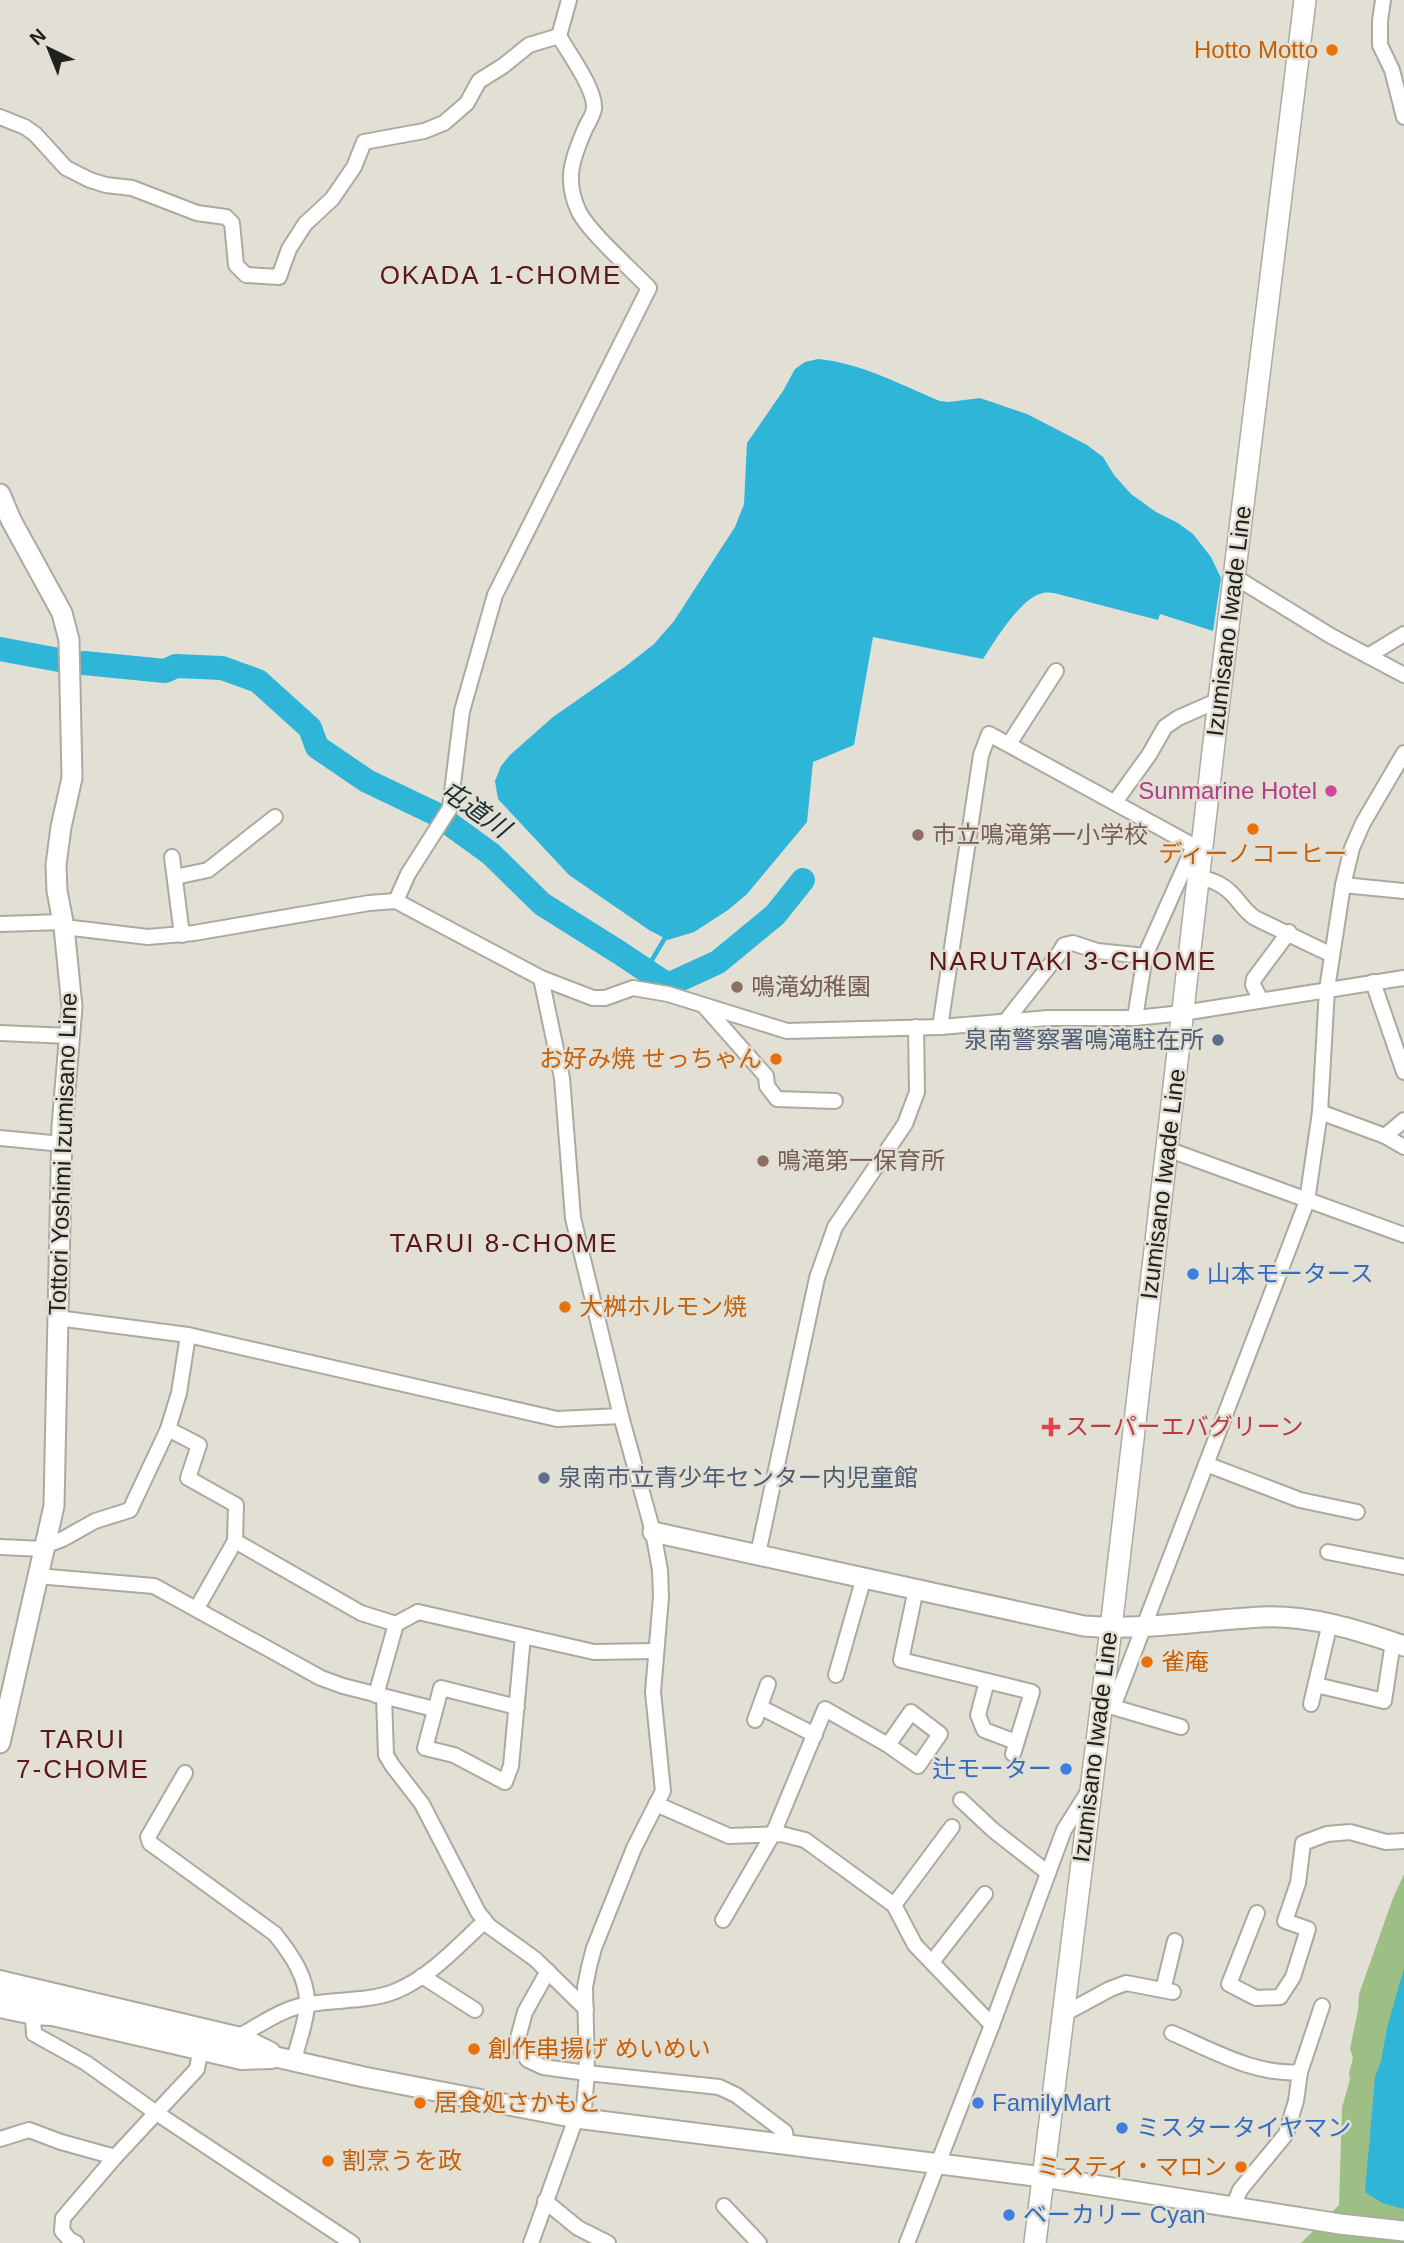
<svg xmlns="http://www.w3.org/2000/svg" width="1404" height="2243" font-family="Helvetica,'Noto Sans JP',sans-serif">
  <style>
    .green { fill: #9dbf86 }
    .water { fill: #2fb5d8 }
    .lines { fill: none; stroke-linecap: round; stroke-linejoin: round }
    .stream { stroke: #2fb5d8; stroke-width: 4.5 }
    .river { stroke: #2fb5d8; stroke-width: 24 }
    .street-casing { stroke: #aca99f; stroke-width: 18 }
    .secondary-casing { stroke: #aca99f; stroke-width: 23 }
    .primary-casing { stroke: #aca99f; stroke-width: 24 }
    .street { stroke: #fff; stroke-width: 14 }
    .secondary { stroke: #fff; stroke-width: 19 }
    .primary { stroke: #fff; stroke-width: 21 }
    .food-dot { fill: #e8710a; stroke: #e2dfd4; stroke-width: 2.5 }
    .hotel-dot { fill: #d1479c; stroke: #e2dfd4; stroke-width: 2.5 }
    .education-dot { fill: #8d6e63; stroke: #e2dfd4; stroke-width: 2.5 }
    .service-dot { fill: #5c6f8a; stroke: #e2dfd4; stroke-width: 2.5 }
    .shop-dot { fill: #3f7fe0; stroke: #e2dfd4; stroke-width: 2.5 }
    .health-dot { fill: #e0444e; stroke: #e2dfd4; stroke-width: 2.5 }
    .labels { text-anchor: middle; stroke-width: 5; stroke-linejoin: round; paint-order: stroke }
    .food-label { font-size: 24px; fill: #c56008; stroke: #e2dfd4; text-anchor: start }
    .street-label { font-size: 24px; fill: #23211d; stroke: #e2dfd4 }
    .hotel-label { font-size: 24px; fill: #b23c85; stroke: #e2dfd4; text-anchor: end }
    .education-label { font-size: 24px; fill: #785e54; stroke: #e2dfd4; text-anchor: start }
    .service-label { font-size: 24px; fill: #4e5e75; stroke: #e2dfd4; text-anchor: end }
    .shop-label { font-size: 24px; fill: #366cbe; stroke: #e2dfd4; text-anchor: start }
    .health-label { font-size: 24px; fill: #be3a42; stroke: #e2dfd4; text-anchor: start }
    .neighbourhood-label { font-size: 26px; letter-spacing: 2px; fill: #5b161b; stroke: #e2dfd4 }
    .water-label { font-size: 26px; font-style: italic; fill: #182d34; stroke: #e2dfd4 }
  </style>
  <rect width="100%" height="100%" fill="#e2dfd4"/>
  <!-- green -->
  <polygon class="green" points="1404,1874 1404,2243 1301,2243 1339,2205 1342,2108 1350,2079 1349,2073 1353,2058 1350,2049 1358,2010 1359,1994 1393,1898"/>
  <!-- water -->
  <g class="water">
    <path d="M818,359C861,363 901,385 940,401L949,402L980,398L1027,414L1087,445L1103,457L1114,475L1131,494L1156,512L1178,523L1193,534L1211,557L1221,578L1213,631L1160,614L1158,620L1054,593C1051,593 1047,592 1043,593C1021,597 995,641 983,659L873,637L854,745L813,762L807,822L747,894L728,910L694,932L668,940L649,930L569,875L498,799L495,781L501,766L510,755L553,717L626,666L654,644L674,621L735,527L744,504L747,443L783,391L795,369L805,362Z"/>
    <polygon points="1404,1968 1404,2209 1382,2203 1365,2192 1375,2077 1381,2061 1387,2028"/>
  </g>
  <g class="lines">
    <!-- stream -->
    <polyline class="stream" points="646,970 665,938"/>
    <!-- river -->
    <g class="river">
      <polyline points="0,649 59,660"/>
      <polyline points="84,663 165,671 176,666 222,668 258,681 310,728 317,747 367,781 436,814 491,854 542,904 620,953 668,985 718,962 775,915 803,880"/>
    </g>
    <!-- street casing -->
    <g class="street-casing">
      <g id="street">
        <polyline points="1383,0 1380,21 1380,45 1392,70 1404,117"/>
        <polyline points="0,117 25,127 35,134 66,168 90,180 106,185 132,188 197,213 226,217 232,223 236,265 246,275 279,277 289,249 305,224 332,199 354,167 364,142 424,131 444,123 467,103 479,81 503,66 529,45 559,36 569,0"/>
        <polyline points="1235,577 1331,636 1404,675"/>
        <polyline points="1368,656 1404,634"/>
        <polyline points="1009,744 1056,671"/>
        <polyline points="1115,802 1149,755 1165,727 1178,718 1219,700"/>
        <polyline points="172,857 182,935"/>
        <polyline points="175,877 208,870 275,817"/>
        <path d="M1199,877C1210,880 1221,883 1230,892C1239,900 1244,911 1255,918L1332,955"/>
        <polyline points="1343,885 1404,891"/>
        <path d="M396,901L408,874L450,808L462,711L495,595L649,288C631,269 590,233 579,212C564,180 572,159 585,129C588,123 593,115 594,109C596,90 569,54 559,36"/>
        <polyline points="0,924 63,922"/>
        <polyline points="64,927 148,937 194,933 369,903 396,901 541,978 593,998 605,998 633,988 668,994 787,1031 940,1027 1048,1018 1135,1018 1183,1013 1404,978"/>
        <polyline points="541,978 562,1078 573,1218 621,1416 653,1532 660,1570 661,1597 653,1692 663,1791 634,1848 594,1948 589,1967 585,1987 587,2073 583,2119"/>
        <polyline points="1373,982 1404,1072"/>
        <polyline points="1261,1000 1253,985 1254,979 1289,932"/>
        <polyline points="705,1007 766,1076 767,1086 777,1099 835,1101"/>
        <polyline points="1135,1018 1145,956 1194,846"/>
        <polyline points="1005,1022 1058,955 1064,945 1073,943 1097,951 1145,956"/>
        <polyline points="940,1027 981,755 989,734 1201,850"/>
        <polyline points="0,1033 70,1036"/>
        <polyline points="1320,1112 1385,1136 1404,1147"/>
        <polyline points="1385,1136 1404,1120"/>
        <polyline points="0,1138 62,1144"/>
        <polyline points="1167,1149 1404,1235"/>
        <polyline points="57,1318 188,1335 557,1419 621,1416"/>
        <polyline points="168,1429 199,1445 188,1478 236,1505 235,1541 197,1608"/>
        <polyline points="1206,1464 1300,1500 1357,1512"/>
        <polyline points="235,1541 361,1613 396,1624"/>
        <polyline points="44,1546 63,1539 95,1521 130,1510 168,1429 179,1393 188,1335"/>
        <polyline points="0,1547 43,1549"/>
        <polyline points="1328,1552 1404,1567"/>
        <polyline points="758,1554 817,1278 835,1227 905,1124 917,1092 916,1027"/>
        <polyline points="37,1576 154,1586 321,1678 343,1686 434,1709"/>
        <polyline points="916,1589 901,1660 1032,1692 1013,1754"/>
        <polyline points="836,1675 864,1577"/>
        <polyline points="987,1681 978,1715 984,1730 1016,1742"/>
        <polyline points="1316,1685 1384,1701 1393,1642"/>
        <polyline points="376,1695 396,1624 418,1612 594,1652 656,1651"/>
        <polyline points="384,1697 386,1755 392,1765 422,1804 478,1912 489,1926 535,1959 586,2009"/>
        <polyline points="1311,1704 1330,1623"/>
        <polyline points="1106,1705 1181,1727"/>
        <polyline points="517,1707 441,1688 425,1748 454,1755 505,1782 511,1766 523,1636"/>
        <polyline points="760,1707 815,1735"/>
        <polyline points="1113,1707 1307,1201 1320,1112 1327,989 1343,885 1352,848 1363,823 1404,753"/>
        <polyline points="755,1720 768,1684"/>
        <path d="M185,1773L148,1837L150,1843L275,1934C291,1954 308,1978 307,2005C306,2023 298,2043 294,2060"/>
        <polyline points="961,1800 993,1830 1048,1873"/>
        <polyline points="656,1804 729,1836 781,1834 805,1840 894,1905 915,1945 992,2025"/>
        <polyline points="894,1905 952,1827"/>
        <polyline points="1257,1913 1229,1984 1256,1998 1280,1997 1293,1977 1308,1929 1285,1921 1298,1883 1303,1843 1327,1834 1350,1832 1386,1842 1404,1841"/>
        <polyline points="723,1920 773,1834 825,1709 888,1745 918,1766 940,1734 911,1712 888,1745"/>
        <polyline points="932,1962 985,1894"/>
        <polyline points="548,1971 525,2012 518,2038 521,2051 528,2060 543,2067 587,2073 719,2087 736,2095 785,2132 787,2145"/>
        <polyline points="422,1976 475,2010"/>
        <polyline points="0,1978 241,2035 272,2050"/>
        <polyline points="1163,1990 1175,1941"/>
        <polyline points="0,2010 33,2017 52,2018 241,2062 272,2061"/>
        <polyline points="1062,2015 1110,1989 1126,1983 1173,1992"/>
        <polyline points="33,2017 34,2034 86,2063 155,2112 352,2243"/>
        <path d="M1172,2033C1212,2050 1256,2076 1300,2072"/>
        <path d="M241,2035C263,2023 285,2007 310,2004C338,1999 369,2002 396,1991C430,1977 458,1946 485,1921"/>
        <polyline points="0,2139 29,2130 61,2142 115,2157"/>
        <polyline points="545,2201 578,2228 608,2243"/>
        <polyline points="724,2206 759,2243"/>
        <polyline points="1233,2207 1240,2190 1286,2134 1296,2101 1300,2072 1322,2006"/>
        <polyline points="76,2243 70,2240 62,2231 63,2218 115,2157 197,2069 200,2053"/>
        <polyline points="531,2243 576,2118"/>
        <polyline points="907,2243 992,2025 1064,1830 1088,1792"/>
      </g>
    </g>
    <!-- secondary casing -->
    <g class="secondary-casing">
      <g id="secondary">
        <polyline points="0,494 11,520 62,613 69,640 72,778 61,827 56,865 57,891 64,927 72,1007 62,1126 54,1506 0,1743"/>
        <path d="M653,1532L1084,1626C1144,1631 1202,1620 1262,1617C1311,1615 1358,1630 1404,1646"/>
        <polyline points="0,1994 364,2077 576,2118 1043,2177 1340,2224 1404,2231"/>
      </g>
    </g>
    <!-- primary casing -->
    <g class="primary-casing">
      <polyline id="primary" points="1035,2243 1111,1628 1219,700 1305,0"/>
    </g>
    <!-- street -->
    <use href="#street" class="street"/>
    <!-- secondary -->
    <use href="#secondary" class="secondary"/>
    <!-- primary -->
    <use href="#primary" class="primary"/>
  </g>
  <!-- markers -->
  <g class="food-dot">
    <circle cx="1332" cy="50" r="7"/>
    <circle cx="1253" cy="829" r="7"/>
    <circle cx="776" cy="1059" r="7"/>
    <circle cx="565" cy="1307" r="7"/>
    <circle cx="1147" cy="1662" r="7"/>
    <circle cx="474" cy="2049" r="7"/>
    <circle cx="420" cy="2103" r="7"/>
    <circle cx="328" cy="2161" r="7"/>
    <circle cx="1241" cy="2167" r="7"/>
  </g>
  <circle class="hotel-dot" cx="1331" cy="791" r="7"/>
  <g class="education-dot">
    <circle cx="918" cy="835" r="7"/>
    <circle cx="737" cy="987" r="7"/>
    <circle cx="763" cy="1161" r="7"/>
  </g>
  <g class="service-dot">
    <circle cx="1218" cy="1040" r="7"/>
    <circle cx="544" cy="1478" r="7"/>
  </g>
  <g class="shop-dot">
    <circle cx="1193" cy="1274" r="7"/>
    <circle cx="1066" cy="1769" r="7"/>
    <circle cx="978" cy="2103" r="7"/>
    <circle cx="1122" cy="2128" r="7"/>
    <circle cx="1009" cy="2215" r="7"/>
  </g>
  <path class="health-dot" d="M1047.5 1416.5h7v7h7v7h-7v7h-7v-7h-7v-7h7z"/>
  <g class="labels">
    <!-- food labels -->
    <g class="food-label">
      <text x="1318" y="58" text-anchor="end">Hotto Motto</text>
      <text x="1253" y="862" text-anchor="middle">ディーノコーヒー</text>
      <text x="762" y="1067" text-anchor="end">お好み焼 せっちゃん</text>
      <text x="579" y="1315">大桝ホルモン焼</text>
      <text x="1161" y="1670">雀庵</text>
      <text x="488" y="2057">創作串揚げ めいめい</text>
      <text x="434" y="2111">居食処さかもと</text>
      <text x="342" y="2169">割烹うを政</text>
      <text x="1227" y="2175" text-anchor="end">ミスティ・マロン</text>
    </g>
    <!-- street labels -->
    <g class="street-label">
      <text transform="translate(1229 621) rotate(-83)" y="8">Izumisano Iwade Line</text>
      <text transform="translate(63 1154) rotate(-88)" y="8">Tottori Yoshimi Izumisano Line</text>
      <text transform="translate(1163 1184) rotate(-83)" y="8">Izumisano Iwade Line</text>
      <text transform="translate(1095 1747) rotate(-83)" y="8">Izumisano Iwade Line</text>
    </g>
    <!-- hotel labels -->
    <g class="hotel-label">
      <text x="1317" y="799">Sunmarine Hotel</text>
    </g>
    <!-- education labels -->
    <g class="education-label">
      <text x="932" y="843">市立鳴滝第一小学校</text>
      <text x="751" y="995">鳴滝幼稚園</text>
      <text x="777" y="1169">鳴滝第一保育所</text>
    </g>
    <!-- service labels -->
    <g class="service-label">
      <text x="1204" y="1048">泉南警察署鳴滝駐在所</text>
      <text x="558" y="1486" text-anchor="start">泉南市立青少年センター内児童館</text>
    </g>
    <!-- shop labels -->
    <g class="shop-label">
      <text x="1207" y="1282">山本モータース</text>
      <text x="1052" y="1777" text-anchor="end">辻モーター</text>
      <text x="992" y="2111">FamilyMart</text>
      <text x="1136" y="2136">ミスタータイヤマン</text>
      <text x="1023" y="2223">ベーカリー Cyan</text>
    </g>
    <!-- health labels -->
    <g class="health-label">
      <text x="1065" y="1435">スーパーエバグリーン</text>
    </g>
    <!-- neighbourhood labels -->
    <g class="neighbourhood-label">
      <text x="501" y="284">OKADA 1-CHOME</text>
      <text x="1073" y="970">NARUTAKI 3-CHOME</text>
      <text x="504" y="1252">TARUI 8-CHOME</text>
      <text x="83" y="1748">TARUI<tspan x="83" dy="30">7-CHOME</tspan></text>
    </g>
    <!-- water labels -->
    <g class="water-label">
      <text transform="translate(475 809) rotate(35)" y="9">屯道川</text>
    </g>
  </g>
  <!-- north arrow -->
  <g transform="translate(49 49) rotate(317)" stroke="#e2dfd4" stroke-width="5" paint-order="stroke">
  <path d="M0-5L12 26L0 18L-12 26Z" fill="#23211d"/>
  <text y="-10" font-size="19" font-weight="bold" text-anchor="middle" fill="#23211d">N</text>
  </g>
</svg>
